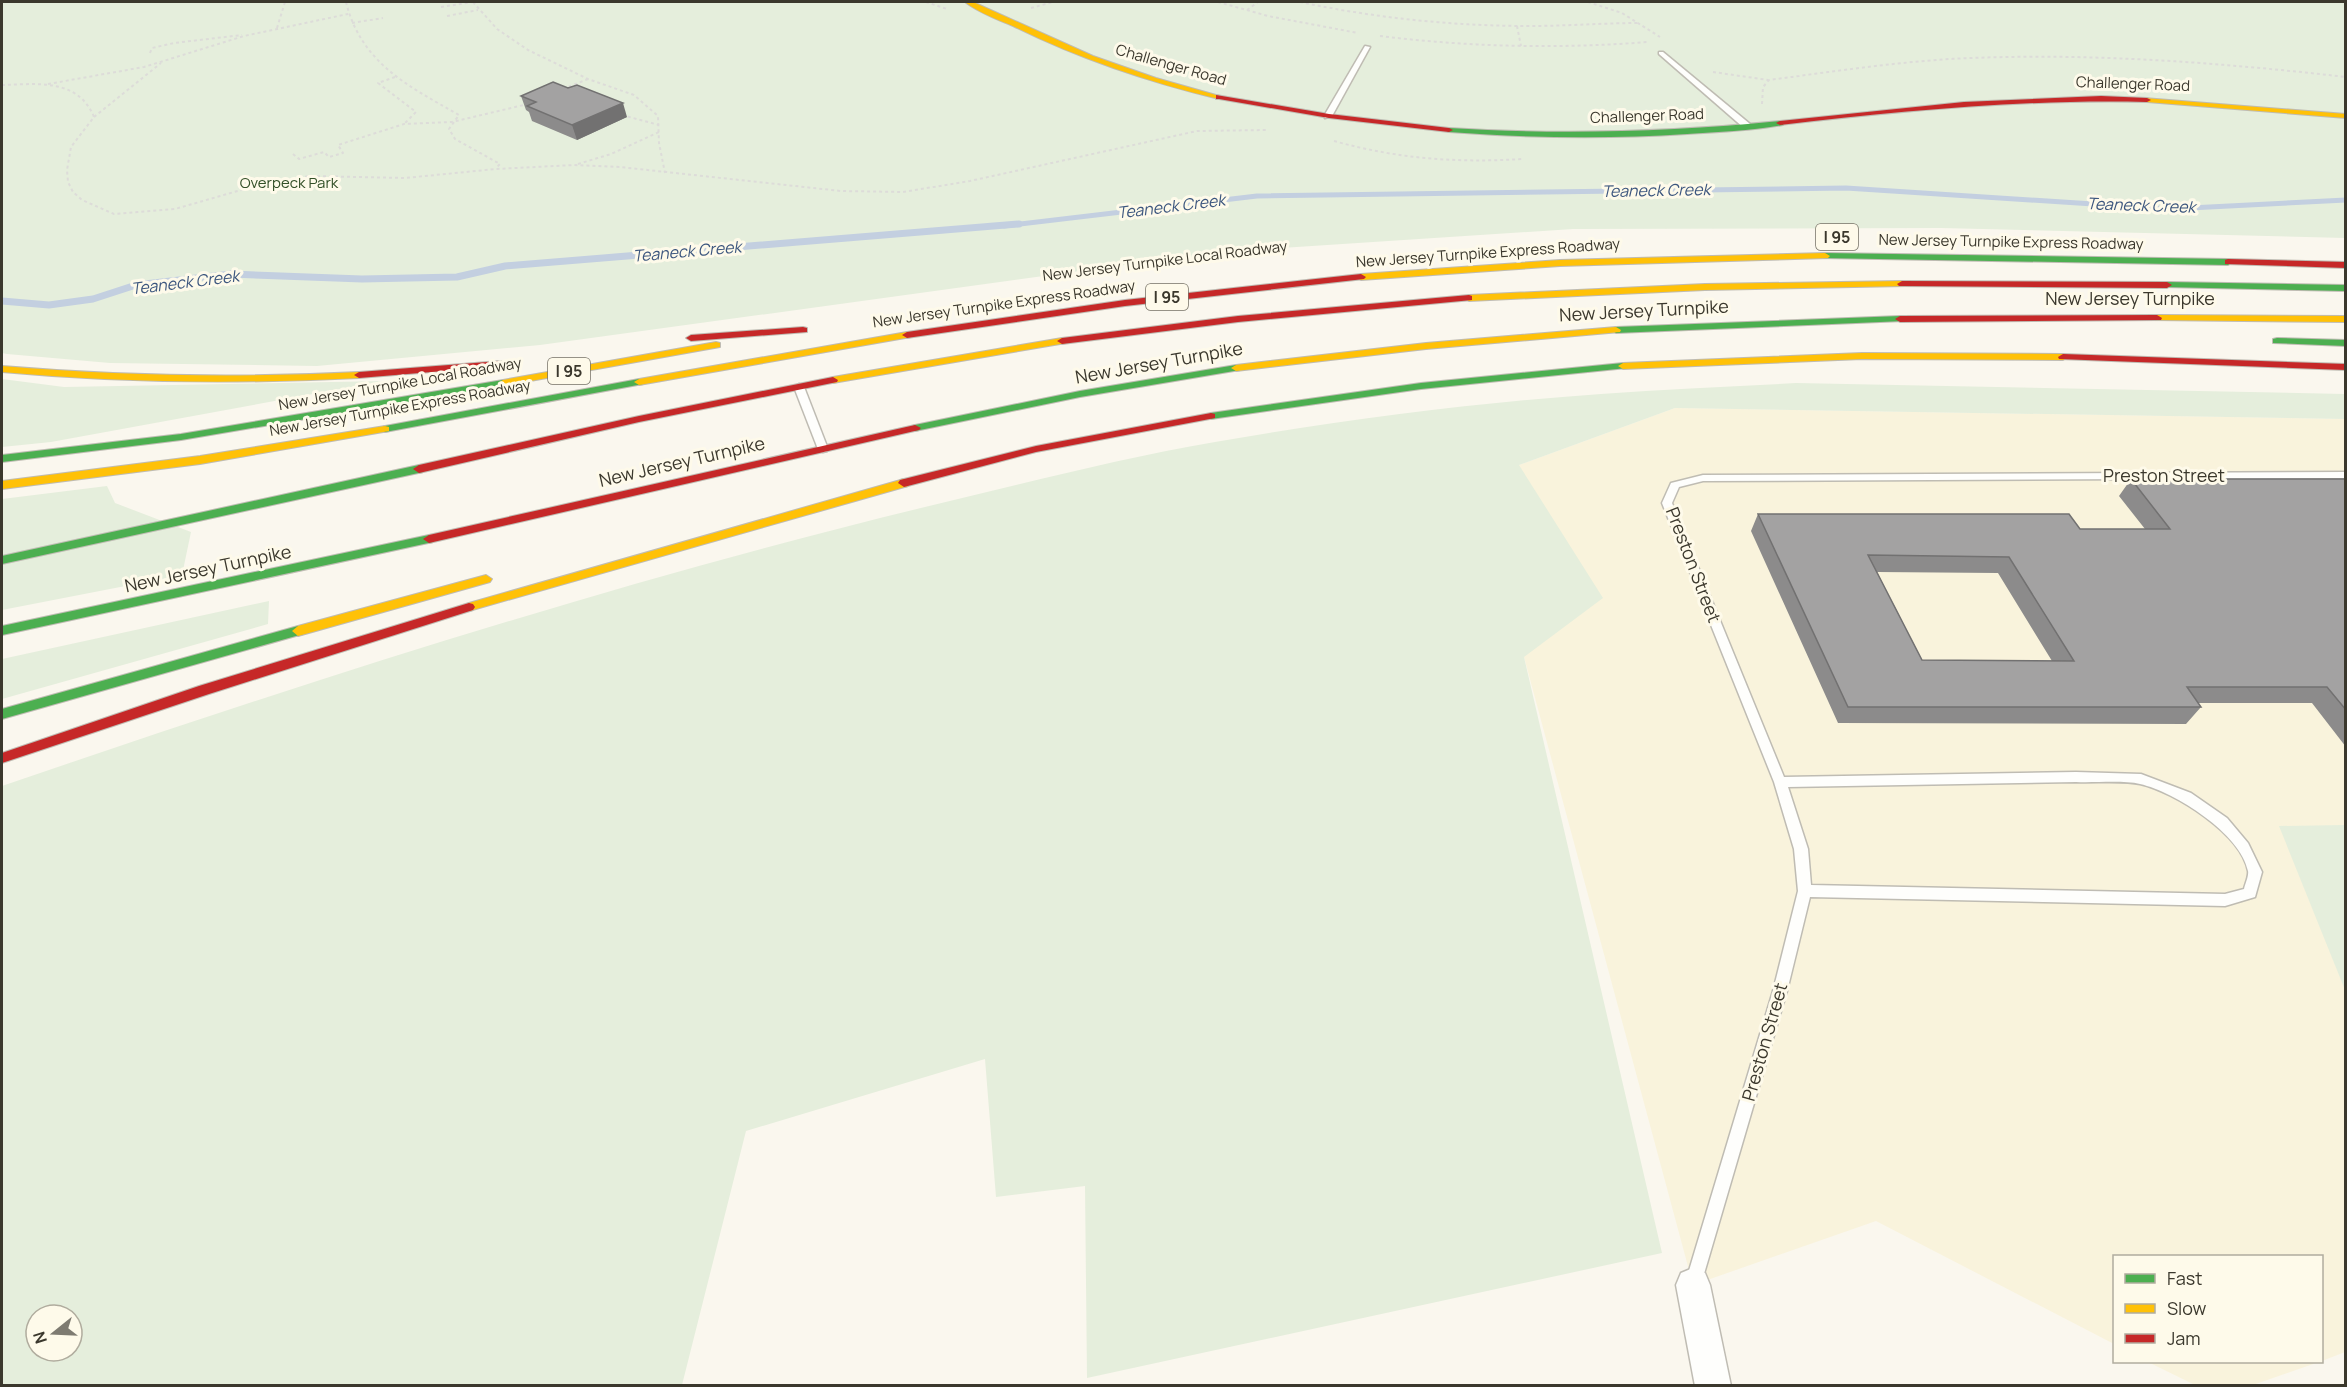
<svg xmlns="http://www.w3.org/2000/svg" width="2347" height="1387" font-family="Manrope,sans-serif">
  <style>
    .built { fill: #f9f3dc }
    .green { fill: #e5eedc; fill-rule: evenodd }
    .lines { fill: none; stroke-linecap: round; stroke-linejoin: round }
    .stream-far1 { stroke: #c3cfe0; stroke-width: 5 }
    .stream { stroke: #c3cfe0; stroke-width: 7 }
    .lane-casing { stroke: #bfbcb3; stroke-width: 3 }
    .street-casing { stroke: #bfbcb3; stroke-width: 3 }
    .fast-casing { stroke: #bfbcb3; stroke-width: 2 }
    .slow-casing { stroke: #bfbcb3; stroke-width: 2 }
    .jam-casing { stroke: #bfbcb3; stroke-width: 2 }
    .path { stroke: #dddcd9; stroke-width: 2; stroke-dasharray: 3 3; stroke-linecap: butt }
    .lane { fill: #fefefc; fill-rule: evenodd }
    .street { fill: #fefefc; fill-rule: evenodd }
    .fast { fill: #4caf50; fill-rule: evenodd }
    .slow { fill: #ffc107; fill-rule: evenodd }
    .jam { fill: #c62828; fill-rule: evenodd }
    .wall { fill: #8c8b8b; fill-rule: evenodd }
    .shaded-wall { fill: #727171 }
    .building { fill: #a3a2a2; stroke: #727171; stroke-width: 1.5; fill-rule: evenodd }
    .labels { text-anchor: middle; stroke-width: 6; stroke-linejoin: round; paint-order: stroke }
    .far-street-label { font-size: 15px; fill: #3b382d; stroke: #fefaea }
    .far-park-label { font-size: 15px; fill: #335028; stroke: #fefaea }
    .far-water-label { font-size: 16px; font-style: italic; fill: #3c567e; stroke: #fefaea }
    .shield { fill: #fefaea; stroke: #767266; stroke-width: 1.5 }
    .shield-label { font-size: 16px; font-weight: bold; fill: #3b382d }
    .street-label { font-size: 18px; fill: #3b382d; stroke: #fefaea }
  </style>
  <rect width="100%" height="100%" fill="#faf7ee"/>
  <!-- built -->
  <g class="built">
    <polygon points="1675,408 2345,419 2345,1352 2322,1361 2322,1256 2114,1256 2114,1344 1876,1221 1693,1285 1524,657 1519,465"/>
    <polygon points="2148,1362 2319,1362 2250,1386 2195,1385"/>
  </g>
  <!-- green -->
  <g class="green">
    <polygon points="2,2 2345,2 2345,238 1941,228 1573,229 1266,249 1132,264 540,345 317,366 110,363 7,354 2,353"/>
    <polygon points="2,379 64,387 384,381 51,442 2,447"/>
    <path d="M1796,383L2345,394V419L1675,408L1519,465L1603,598L1524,657L1662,1253L1087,1378L1085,1186L996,1197L985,1059L746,1131L682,1385H2V786C306,682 612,583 925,507C1021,484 1117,459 1215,442C1342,420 1472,403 1601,394C1666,389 1731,387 1796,383ZM36,1315H72V1351H36Z"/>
    <polygon points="107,486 115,503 191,532 182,575 2,610 2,499"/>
    <polygon points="269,601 268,624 2,699 2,659"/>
    <polygon points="2345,825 2346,825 2345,990 2279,826"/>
  </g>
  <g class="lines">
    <!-- stream-far1 -->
    <polyline class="stream-far1" points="1004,226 1257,196 1846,188 2170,209 2346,200"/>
    <!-- stream -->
    <polyline class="stream" points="2,301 49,305 93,299 136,285 231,274 362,279 457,277 505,266 1019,224"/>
    <!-- lane casing -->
    <g class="lane-casing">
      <g id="lane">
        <polygon points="1365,46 1370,47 1332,116 1325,118 1324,116"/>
        <polygon points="1659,52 1663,52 1750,124 1750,128 1744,128 1659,54"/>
        <polygon points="799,384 804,387 828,449 827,451 823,452 818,449 794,387"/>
        <path d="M2346,472V478L1703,481L1679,487L1672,503L1784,777L2076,772L2141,774L2191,793L2227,818L2248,843L2262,872L2255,897L2225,906L1810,897L1787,991L1701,1284L1699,1290L1693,1292L1687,1290L1685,1284L1773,991L1798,891L1794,849L1774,782L1662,503L1671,483L1703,475ZM2076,782C2094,783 2123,780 2140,784C2175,792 2241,834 2248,871C2249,876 2245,884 2244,889L2225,894L1811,885L1808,849L1788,787Z"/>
      </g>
    </g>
    <!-- street casing -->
    <g class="street-casing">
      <polygon id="street" points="1693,1268 1705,1273 1710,1285 1731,1386 1695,1386 1676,1285 1681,1273"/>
    </g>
    <!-- fast casing -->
    <g class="fast-casing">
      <g id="fast">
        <path d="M1780,121L1784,123L1783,125C1752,131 1719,132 1687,134C1608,139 1529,138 1449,132L1445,130L1449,128C1560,135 1669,132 1780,121Z"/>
        <polygon points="1825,253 2228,259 2233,262 2228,265 1822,258 1820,256"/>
        <polygon points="2167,282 2346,285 2346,291 2164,287 2164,283"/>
        <polygon points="1900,316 1904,317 1904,321 1616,333 1611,330 1616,327"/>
        <polygon points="2277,338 2346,340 2346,346 2273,343 2273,339"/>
        <polygon points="1623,363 1627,364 1627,368 1421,389 1211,419 1206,416 1211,413 1421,383"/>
        <polygon points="1236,365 1240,366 1240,370 1080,397 915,431 909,428 915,425 1080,391"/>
        <polygon points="639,379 643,380 643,384 385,432 379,429 385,426"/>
        <polygon points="503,380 507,381 507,385 181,440 2,462 2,455 181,434"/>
        <polygon points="419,465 423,466 423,472 2,564 2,556"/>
        <polygon points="429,535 433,536 435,539 433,542 2,635 2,626"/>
        <polygon points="298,626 303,628 304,631 303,634 2,719 2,709"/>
      </g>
    </g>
    <!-- slow casing -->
    <g class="slow-casing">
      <g id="slow">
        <path d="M965,2H973L1093,56L1156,78L1223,97L1219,99C1148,82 1080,59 1015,27C999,20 979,13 965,2Z"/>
        <polygon points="2144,98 2346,114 2346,118 2147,102 2143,100"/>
        <polygon points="1825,253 1830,256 1828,258 1560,266 1361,280 1356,277 1361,274 1560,260"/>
        <polygon points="1902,281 1907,284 1905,286 1705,290 1469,301 1464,298 1469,295 1705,284"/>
        <polygon points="2157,315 2346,316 2346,322 2153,320 2152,318"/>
        <polygon points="1616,327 1621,330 1620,332 1426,349 1236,371 1231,368 1236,365 1426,343"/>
        <polygon points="907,332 911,333 911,337 639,385 634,382 639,379"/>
        <polygon points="1062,338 1066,339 1066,343 833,383 828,380 833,377"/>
        <polygon points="716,342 720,343 720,347 503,386 498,383 503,380"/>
        <polygon points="1862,353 2063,354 2068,357 2063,360 1862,359 1623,369 1618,366 1623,363"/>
        <path d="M2,366C121,376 240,378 359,372L364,375L359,378C240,384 121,383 2,372Z"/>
        <polygon points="385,426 389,427 389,431 200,464 2,489 2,481 200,456"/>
        <polygon points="904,479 910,483 908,486 469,611 463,607 469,603"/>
        <polygon points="486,575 492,579 490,582 298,636 292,631 298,626"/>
      </g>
    </g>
    <!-- jam casing -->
    <g class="jam-casing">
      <g id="jam">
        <polygon points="1216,95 1329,114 1449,128 1453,130 1449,132 1329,118 1219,99 1216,99"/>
        <path d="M2101,96L2147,98L2151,100L2147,102C2024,99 1902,111 1780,125L1776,123L1780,121L1964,102Z"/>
        <polygon points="2228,259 2346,262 2346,268 2225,264 2225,260"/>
        <polygon points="1361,274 1366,277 1364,279 1125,306 907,338 902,335 907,332 1125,300"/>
        <polygon points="1902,281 2167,282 2172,285 2167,288 1899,286 1897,284"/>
        <polygon points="1469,295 1472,296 1472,300 1238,322 1062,344 1057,341 1062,338 1238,316"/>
        <polygon points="2157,315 2162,318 2161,320 1900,322 1895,319 1900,316"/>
        <polygon points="803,327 807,328 807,332 691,341 686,338 691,335"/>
        <polygon points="2063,354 2346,364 2346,370 2059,359 2058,357"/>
        <polygon points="500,361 504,362 504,366 359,378 354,375 359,372"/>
        <polygon points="833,377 838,380 837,382 639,422 419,473 413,469 419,465 639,416"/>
        <polygon points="1211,413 1215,414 1215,418 1036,452 904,487 898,483 900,480 1036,446"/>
        <polygon points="915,425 921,428 919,430 429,543 423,539 429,535"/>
        <polygon points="469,603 473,604 475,607 473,610 209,694 2,763 2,753 199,686"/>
      </g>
    </g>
    <!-- path -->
    <g class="path">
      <path d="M346,2C361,63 408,86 459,115L449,129L455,139L500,164L496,168"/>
      <polyline points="473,2 497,29 528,50 588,79 634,95 658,116 659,143 665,173"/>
      <polyline points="926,2 947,9"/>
      <polyline points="1218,2 1268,16 1358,33"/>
      <path d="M1300,2C1376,18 1452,26 1529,26C1566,26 1603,23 1640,23"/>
      <polyline points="1588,2 1622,13 1660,37"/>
      <polyline points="441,7 473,2"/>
      <polyline points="1031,8 1053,2"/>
      <polyline points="1247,10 1258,2"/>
      <polyline points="447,16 478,10"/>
      <polyline points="352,23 383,18"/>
      <polyline points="1517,26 1521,46"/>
      <polyline points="277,28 285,2"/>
      <path d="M1380,36C1469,47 1558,49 1648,42"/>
      <polyline points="150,53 152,48 174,43 242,35"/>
      <polyline points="1713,72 1768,80"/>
      <polyline points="395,77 378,83 416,112 404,124"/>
      <polyline points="48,84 144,67 244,36 348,14"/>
      <path d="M2,85C37,84 78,78 94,117L71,147L67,170L68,182L73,192L82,200L114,214L175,209L262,184L310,176L405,178L496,169L574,165L620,167L841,191L903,192L970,181L1197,131L1268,130"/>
      <polyline points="563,89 588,79"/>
      <path d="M1762,104L1763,87L1769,80C1829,72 1889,63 1950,59C2082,52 2215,62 2346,77"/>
      <polyline points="622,115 659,125"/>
      <polyline points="94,117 161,63"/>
      <path d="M1334,141C1399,159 1456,163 1523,159"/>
      <polyline points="293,154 299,159 324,152 329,157 343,153 338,145 404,124 452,122 528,104"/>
      <polyline points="578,164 611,154 659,132"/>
    </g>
    <!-- lane -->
    <use href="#lane" class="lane"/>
    <!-- street -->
    <use href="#street" class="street"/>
    <!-- fast -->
    <use href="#fast" class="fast"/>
    <!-- slow -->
    <use href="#slow" class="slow"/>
    <!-- jam -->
    <use href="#jam" class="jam"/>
  </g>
  <!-- wall -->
  <g class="wall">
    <polygon points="521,96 627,117 577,140 532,121 529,112 526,110"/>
    <path d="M2131,479H2346V747L2312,703H2198L2201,707L2186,724L1838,723L1751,531L1758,514L2080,529H2145L2119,496ZM1877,572L1998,573L2052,661L1922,660Z"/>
  </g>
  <!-- shaded-wall -->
  <polygon class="shaded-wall" points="623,103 627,117 577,140 572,125"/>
  <!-- building -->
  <g class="building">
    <polygon points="553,82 568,88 577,85 623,103 572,125 527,106 536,102 521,96"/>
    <path d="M2131,479H2346V710L2327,687H2187L2201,707H1848L1758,514H2069L2080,529H2170ZM1868,555L2009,557L2074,661L1922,660Z"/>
  </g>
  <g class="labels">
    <!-- far-street labels -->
    <g class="far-street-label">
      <text transform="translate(1171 65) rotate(16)" y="5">Challenger Road</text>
      <text transform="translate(2133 84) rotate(2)" y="5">Challenger Road</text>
      <text transform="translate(1647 116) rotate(-2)" y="5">Challenger Road</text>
      <text transform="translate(2011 242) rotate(1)" y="5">New Jersey Turnpike Express Roadway</text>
      <text transform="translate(1488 253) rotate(-4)" y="5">New Jersey Turnpike Express Roadway</text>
      <text transform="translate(1165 261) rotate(-7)" y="5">New Jersey Turnpike Local Roadway</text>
      <text transform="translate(1004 304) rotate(-8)" y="5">New Jersey Turnpike Express Roadway</text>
      <text transform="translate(400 384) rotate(-10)" y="5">New Jersey Turnpike Local Roadway</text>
      <text transform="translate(400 408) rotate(-10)" y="5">New Jersey Turnpike Express Roadway</text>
    </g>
    <!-- far-park labels -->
    <g class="far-park-label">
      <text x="289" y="188">Overpeck Park</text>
    </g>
    <!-- far-water labels -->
    <g class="far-water-label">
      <text transform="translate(1656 190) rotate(-1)" y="6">Teaneck Creek</text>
      <text transform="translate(2141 205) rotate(2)" y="6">Teaneck Creek</text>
      <text transform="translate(1171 206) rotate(-7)" y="6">Teaneck Creek</text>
      <text transform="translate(687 251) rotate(-5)" y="6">Teaneck Creek</text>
      <text transform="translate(185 282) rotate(-7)" y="6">Teaneck Creek</text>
    </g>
    <!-- shield labels -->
    <g class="shield">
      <rect x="1816" y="224" width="42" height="26" rx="4.5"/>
      <rect x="1146" y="284" width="42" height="26" rx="4.5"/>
      <rect x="548" y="358" width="42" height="26" rx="4.5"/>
    </g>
    <g class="shield-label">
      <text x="1837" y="243">I 95</text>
      <text x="1167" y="303">I 95</text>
      <text x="569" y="377">I 95</text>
    </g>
    <!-- street labels -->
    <g class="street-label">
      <text x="2130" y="305">New Jersey Turnpike</text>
      <text transform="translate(1644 311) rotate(-3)" y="6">New Jersey Turnpike</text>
      <text transform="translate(1159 363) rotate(-10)" y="6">New Jersey Turnpike</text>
      <text transform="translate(682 462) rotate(-13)" y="6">New Jersey Turnpike</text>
      <text x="2164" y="482">Preston Street</text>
      <text transform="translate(1693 565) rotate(69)" y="6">Preston Street</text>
      <text transform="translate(208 569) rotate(-12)" y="6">New Jersey Turnpike</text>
      <text transform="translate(1765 1042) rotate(-74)" y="6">Preston Street</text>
    </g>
  </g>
  <!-- border -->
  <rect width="2347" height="1387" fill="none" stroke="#3b382d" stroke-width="6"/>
  <!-- legend -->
  <rect x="2113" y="1255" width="210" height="108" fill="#fefaea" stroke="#b0ac9e" stroke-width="1.5"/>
  <rect x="2125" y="1274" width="30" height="9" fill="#4caf50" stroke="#b0ac9e" stroke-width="1.5"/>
  <text x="2167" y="1285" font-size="18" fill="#3b382d">Fast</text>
  <rect x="2125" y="1304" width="30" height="9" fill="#ffc107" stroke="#b0ac9e" stroke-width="1.5"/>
  <text x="2167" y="1315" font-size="18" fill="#3b382d">Slow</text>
  <rect x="2125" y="1334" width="30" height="9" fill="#c62828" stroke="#b0ac9e" stroke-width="1.5"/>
  <text x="2167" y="1345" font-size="18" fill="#3b382d">Jam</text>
  <!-- north arrow -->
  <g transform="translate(54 1333) rotate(252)"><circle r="28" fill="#fefaea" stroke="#b0ac9e" stroke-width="1.5"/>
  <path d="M0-4.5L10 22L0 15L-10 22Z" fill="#7e7b71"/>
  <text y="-9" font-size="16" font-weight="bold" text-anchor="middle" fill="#3b382d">N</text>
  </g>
</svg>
